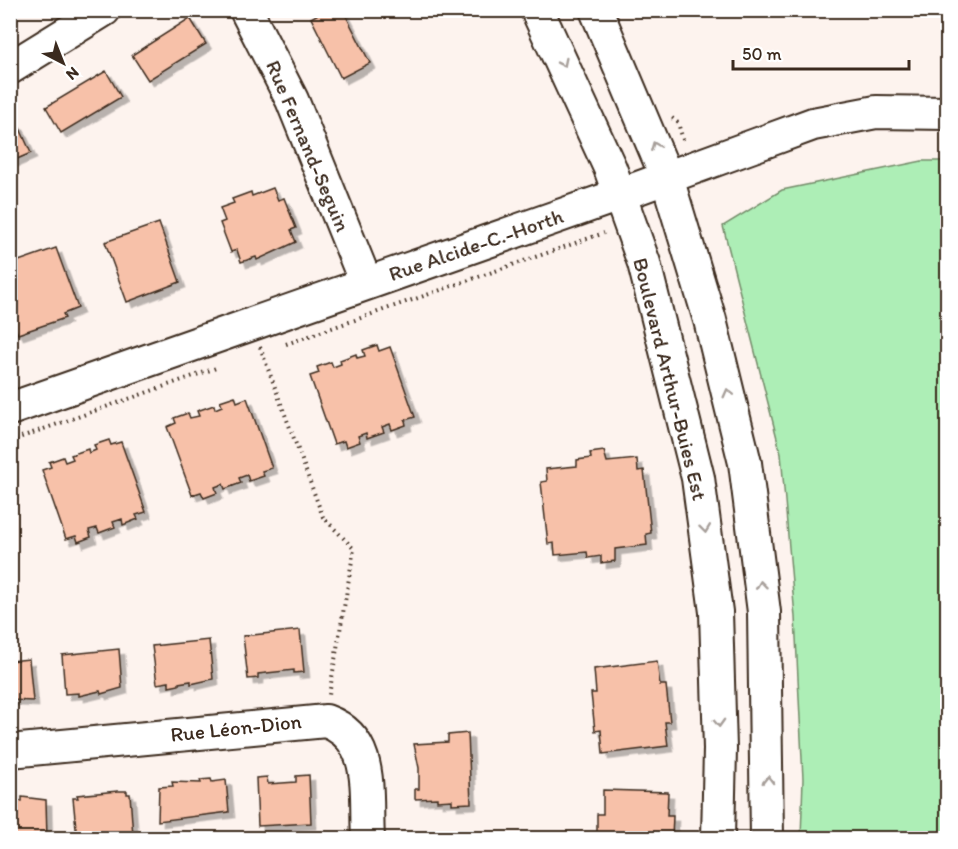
<svg xmlns="http://www.w3.org/2000/svg" width="958" height="849" font-family="Itim,sans-serif">
  <style>
    .green { fill: #adeeb6; stroke: #748c6a; stroke-width: 1.5 }
    .building { fill: #f7c1a9; stroke: #3b2a1e; stroke-width: 1.5; filter: url(#shadow) }
    .lines { fill: none; stroke-linecap: round; stroke-linejoin: round }
    .minor-casing { stroke: #3b2a1e; stroke-width: 36 }
    .path { stroke: #3b2a1e; stroke-width: 4; stroke-dasharray: 1.5 4.5; stroke-linecap: butt }
    .minor { stroke: #fff; stroke-width: 32 }
    .oneway { stroke: #a79f9a }
    .labels { text-anchor: middle; stroke-width: 4.5; stroke-linejoin: round; paint-order: stroke }
    .street-label { font-size: 21px; fill: #3b2a1e; stroke: #fff }
  </style>
  <defs>
    <filter id="shadow"><feDropShadow dx="5.5" dy="5.5" stdDeviation="0" flood-color="#0004"/></filter>
  </defs>
  <rect width="100%" height="100%" fill="#fdf3ee"/>
  <filter id="ink" filterUnits="userSpaceOnUse"><feTurbulence type="fractalNoise" baseFrequency=".0167" numOctaves="2"/><feDisplacementMap in="SourceGraphic" scale="12" xChannelSelector="R" yChannelSelector="G"/><feConvolveMatrix kernelMatrix="1 2 1 2 8 2 1 2 1" color-interpolation-filters="sRGB"/></filter>
  <g filter="url(#ink)">
    <!-- green -->
    <polygon class="green" points="922,161 948,161 947,838 801,838 803,779 795,617 781,454 723,226 782,190"/>
    <!-- building -->
    <g class="building">
      <polygon points="325,10 343,10 370,63 341,78 311,18"/>
      <polygon points="190,18 206,44 148,80 132,55"/>
      <polygon points="106,71 121,97 61,133 46,107"/>
      <polygon points="18,124 31,153 10,162 10,127"/>
      <polygon points="273,188 278,200 284,198 296,228 291,230 296,242 257,260 256,257 241,262 237,250 231,252 220,223 225,221 220,208 234,203 232,199 251,192 252,196"/>
      <polygon points="159,223 180,282 127,302 105,242"/>
      <polygon points="56,248 78,308 63,314 65,318 18,334 16,330 10,332 10,264"/>
      <polygon points="377,345 379,351 390,347 415,417 405,420 406,425 392,430 390,424 382,427 384,432 367,438 366,433 358,436 360,442 346,447 344,441 334,444 310,376 319,373 317,367 331,362 333,367 341,364 340,360 356,354 357,358 365,356 363,350"/>
      <polygon points="235,396 237,402 247,398 272,468 262,471 264,476 249,481 247,475 239,478 241,483 225,489 223,484 215,487 217,493 204,498 201,492 192,495 167,427 176,423 174,418 188,413 190,418 199,416 197,411 214,405 215,409 222,406 220,401"/>
      <polygon points="109,440 111,445 121,442 146,512 136,515 138,519 123,525 122,519 113,522 115,527 99,533 97,528 89,530 91,537 78,542 76,536 66,539 42,470 51,467 49,462 63,457 65,462 73,459 71,455 88,449 89,453 96,450 94,445"/>
      <polygon points="604,451 607,462 637,459 638,471 644,470 651,533 646,534 647,545 615,549 615,561 601,563 601,556 588,558 587,552 555,555 554,543 548,544 541,482 547,481 546,469 577,466 577,460 591,458 590,453"/>
      <polygon points="300,630 304,672 294,673 294,670 258,674 258,678 248,679 243,636"/>
      <polygon points="209,640 213,679 191,684 191,681 179,683 179,685 169,687 169,682 157,684 152,646"/>
      <polygon points="119,649 122,688 101,694 100,691 79,696 79,693 65,694 62,655"/>
      <polygon points="29,659 33,701 10,700 10,661"/>
      <polygon points="657,661 660,685 666,685 670,722 665,722 668,746 603,754 601,730 595,731 591,693 596,693 594,669"/>
      <polygon points="468,733 471,803 452,804 452,800 437,801 437,798 415,799 415,789 419,789 419,768 414,744 448,742 448,735"/>
      <polygon points="309,775 311,823 258,826 256,778 267,777 268,784 296,782 296,776"/>
      <polygon points="211,779 212,782 226,780 229,812 158,821 159,787 173,786 172,782 201,783 200,780"/>
      <polygon points="603,790 668,792 667,816 673,816 672,838 597,838 597,814 603,814"/>
      <polygon points="118,791 127,791 127,794 130,794 133,836 77,838 73,798 78,798 77,795"/>
      <polygon points="22,797 46,800 47,838 10,838 10,801 22,801"/>
    </g>
    <g class="lines">
      <!-- minor casing -->
      <g class="minor-casing">
        <g id="minor">
          <polyline points="246,10 292,100 366,283"/>
          <polyline points="537,10 610,168 644,263 698,478 716,612 720,749 718,838"/>
          <polyline points="596,10 667,178 710,320 745,463 764,612 767,838"/>
          <polyline points="10,68 104,10"/>
          <polyline points="10,409 619,195 813,124 876,112 948,113"/>
          <path d="M10,751L326,721C376,739 365,794 368,838"/>
        </g>
      </g>
      <!-- path -->
      <g class="path">
        <polyline points="672,118 678,123 684,143"/>
        <polyline points="286,344 604,233"/>
        <polyline points="260,347 323,517 354,549 329,695"/>
        <polyline points="10,441 219,367"/>
      </g>
      <!-- minor -->
      <use href="#minor" class="minor"/>
    </g>
    <!-- one-way arrows -->
    <defs><path id="oneway-chevron" d="M-2-3.5L2.5 0L-2 3.5" fill="none" stroke-width="1.6" stroke-linecap="round" stroke-linejoin="round" transform="scale(1.5)"/></defs>
    <g class="oneway">
      <use href="#oneway-chevron" transform="translate(563 63) rotate(64)"/>
      <use href="#oneway-chevron" transform="translate(655 146) rotate(-112)"/>
      <use href="#oneway-chevron" transform="translate(728 393) rotate(-104)"/>
      <use href="#oneway-chevron" transform="translate(705 529) rotate(83)"/>
      <use href="#oneway-chevron" transform="translate(761 585) rotate(-97)"/>
      <use href="#oneway-chevron" transform="translate(719 723) rotate(88)"/>
      <use href="#oneway-chevron" transform="translate(768 780) rotate(-89)"/>
    </g>
  </g>
  <g class="labels">
    <!-- street labels -->
    <g class="street-label">
      <text transform="translate(308 146) rotate(67)" y="7">Rue Fernand-Seguin</text>
      <text transform="translate(476 245) rotate(-19)" y="7">Rue Alcide-C.-Horth</text>
      <text transform="translate(670 379) rotate(76)" y="7">Boulevard Arthur-Buies Est</text>
      <text transform="translate(236 728) rotate(-6)" y="7">Rue Léon-Dion</text>
    </g>
  </g>
  <!-- margin -->
  <rect width="958" height="849" fill="none" stroke="#fff" stroke-width="36"/>
  <rect x="18" y="18" width="922" height="813" fill="none" stroke="#3b2a1e" stroke-width="2" filter="url(#ink)"/>
  <!-- north arrow -->
  <g transform="translate(63 63) rotate(138)" stroke="#ffffff" stroke-width="4.5" paint-order="stroke">
  <path d="M0-4.5L10 22L0 15L-10 22Z" fill="#3b2a1e"/>
  <text y="-9" font-size="16" font-weight="bold" text-anchor="middle" fill="#3b2a1e">N</text>
  </g>
  <!-- scale -->
  <path d="M733 60v9h176v-9" fill="none" stroke="#3b2a1e" stroke-width="3"/>
  <text x="742" y="60" font-size="18" fill="#3b2a1e" stroke="#ffffff" stroke-width="4.5" paint-order="stroke">50 m</text>
</svg>
